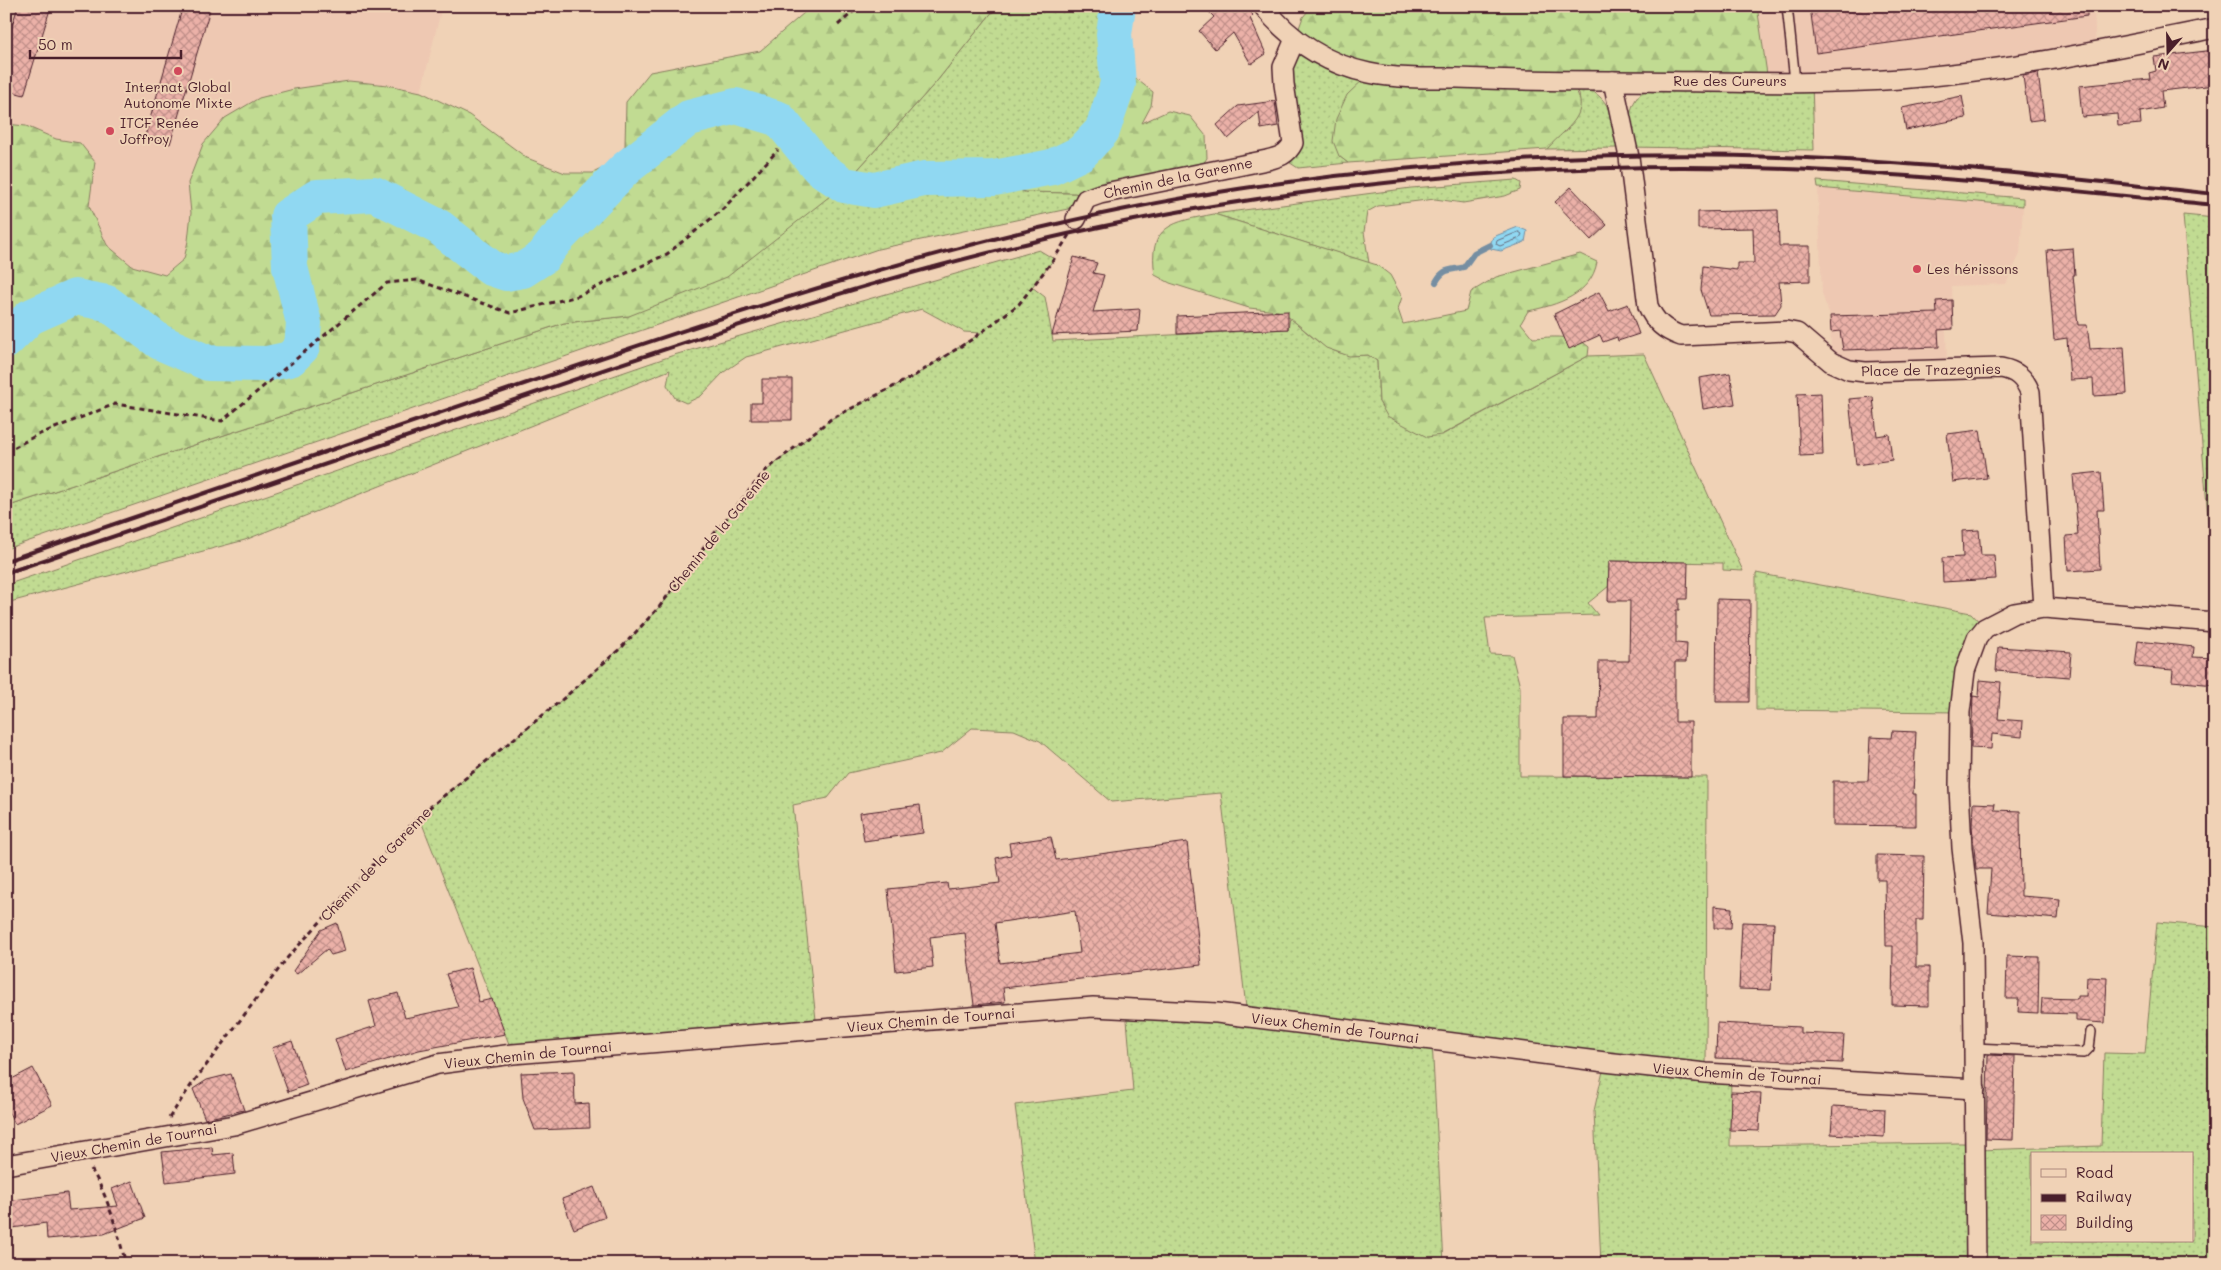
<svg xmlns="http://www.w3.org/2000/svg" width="2221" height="1270" font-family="Mali,sans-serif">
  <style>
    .built { fill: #eec8b2 }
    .grass { fill: url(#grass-dots); stroke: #867d5e; fill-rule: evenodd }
    .forest { fill: url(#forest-firs); stroke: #867d5e }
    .water { fill: url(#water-ripples); stroke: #748ea2 }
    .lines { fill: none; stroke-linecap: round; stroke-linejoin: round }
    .shore { stroke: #66697b; stroke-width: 1 }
    .stream { stroke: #748ea2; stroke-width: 6 }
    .river { stroke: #90d8f2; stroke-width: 36 }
    .building { fill: url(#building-cross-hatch); stroke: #4a1f2b; fill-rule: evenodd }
    .lane-casing { stroke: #4a1f2b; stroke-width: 12 }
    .street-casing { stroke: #4a1f2b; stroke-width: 22 }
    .path { stroke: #4a1f2b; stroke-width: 3; stroke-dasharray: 5 4; stroke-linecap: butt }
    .lane { stroke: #f0d2b6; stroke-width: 9 }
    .street { stroke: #f0d2b6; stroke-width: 19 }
    .rail { stroke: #4a1f2b; stroke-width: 4 }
    .poi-dot { fill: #d1495b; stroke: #f0d2b6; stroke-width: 2 }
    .labels { text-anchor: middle; stroke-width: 4; stroke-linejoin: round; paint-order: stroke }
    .street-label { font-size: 14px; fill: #4a1f2b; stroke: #f0d2b6 }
    .poi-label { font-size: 14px; fill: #4a1f2b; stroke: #f0d2b6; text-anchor: start }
  </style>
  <defs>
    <pattern id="grass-dots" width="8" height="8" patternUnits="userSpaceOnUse" patternTransform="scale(1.25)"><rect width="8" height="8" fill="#c1db92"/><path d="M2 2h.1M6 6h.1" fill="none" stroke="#a7bc7e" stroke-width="1.8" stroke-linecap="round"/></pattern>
    <pattern id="forest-firs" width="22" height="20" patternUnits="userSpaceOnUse" patternTransform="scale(1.25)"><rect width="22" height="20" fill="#c1db92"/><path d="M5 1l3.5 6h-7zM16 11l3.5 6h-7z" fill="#a7bc7e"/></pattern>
    <pattern id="water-ripples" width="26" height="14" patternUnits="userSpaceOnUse" patternTransform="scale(1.25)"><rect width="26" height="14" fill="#90d8f2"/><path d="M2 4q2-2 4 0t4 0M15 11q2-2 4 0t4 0" fill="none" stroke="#7eb9d0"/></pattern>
    <pattern id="building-cross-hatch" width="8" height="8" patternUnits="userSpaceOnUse" patternTransform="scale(1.25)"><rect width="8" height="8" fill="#ebb1a8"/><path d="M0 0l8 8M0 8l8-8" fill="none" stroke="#c08f89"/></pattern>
  </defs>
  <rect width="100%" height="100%" fill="#f0d2b6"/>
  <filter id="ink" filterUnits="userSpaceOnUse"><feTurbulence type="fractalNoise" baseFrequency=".02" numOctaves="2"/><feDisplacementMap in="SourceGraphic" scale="10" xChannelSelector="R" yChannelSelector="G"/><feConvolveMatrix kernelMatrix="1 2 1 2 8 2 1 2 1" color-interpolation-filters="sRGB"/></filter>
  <g filter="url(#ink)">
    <!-- built -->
    <g class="built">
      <polygon points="6,6 442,6 421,92 388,85 349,81 294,89 259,98 188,183 191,212 188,241 183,259 165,275 132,266 107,245 89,206 6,232"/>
      <polygon points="1757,6 2094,6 2096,52 2042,61 1768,81"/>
      <polygon points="1818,188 2023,206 2020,254 2006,284 1951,286 1953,329 1946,330 1947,370 1849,370 1831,351 1830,316 1822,294"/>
    </g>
    <!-- grass -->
    <g class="grass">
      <polygon points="997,6 1106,6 1105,10 1112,69 1118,71 1118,84 1102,131 1081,153 1052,167 989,178 1025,192 1075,193 1081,195 1068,209 878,249 6,549 6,507 564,323 629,316 844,185 937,81"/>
      <polygon points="1295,39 1370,74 1339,156 1348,163 1298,168 1281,157 1290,149 1284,84"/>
      <path d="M1812,81L1814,150L1629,147C1629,126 1626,99 1649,88Z"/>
      <path d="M1571,84C1611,92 1611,113 1618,148L1547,149L1559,135L1567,131L1580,104L1579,93Z"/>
      <polygon points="1516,180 1521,183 1520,190 1505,196 1463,203 1435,199 1378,206 1367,212 1364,232 1369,263 1214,214 1411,188"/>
      <polygon points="1817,181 2023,198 2023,206 1818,188"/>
      <polygon points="2183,215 2215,218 2215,593 2210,542"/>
      <path d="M1039,250L1054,259L1032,287L1045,297L1053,341L1288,329L1290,318C1318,341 1329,358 1368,355L1377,361L1379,402L1442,435L1588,356L1644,354L1743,571L1723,570V563L1609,561V586L1588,603L1598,615L1485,618L1490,654L1512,655L1520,687V776L1707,777L1706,1072L1731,1074L1730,1146L1959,1143H1976L1977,1150L2101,1146L2104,1053L2145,1054L2157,922L2215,927V1264H1601L1594,1111L1605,1062L1432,1041L1444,1264H1035L1015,1105L1133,1091L1126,1008L1247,1016L1221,793L1111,802L1040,741L1014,730L972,728L941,753L848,773L828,798L793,805L817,1029L513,1054L419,816L564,698L623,646L660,606L714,534L766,471L831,419L914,376L981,333L964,332L922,309L746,357L724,372L701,396L686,403L675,398L667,385L670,370L245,540L6,603V585L674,355ZM2032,1154H2192V1241H2032Z"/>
      <polygon points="1756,573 1971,613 1985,628 1960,712 1756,710"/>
    </g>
    <!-- forest -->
    <g class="forest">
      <polygon points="812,6 997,6 937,81 844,185 727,277 629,316 564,323 6,507 6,124 26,126 56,139 80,143 95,162 89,206 107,245 132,266 165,275 184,259 188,241 191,213 188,183 203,144 225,118 259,98 294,89 349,81 388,85 421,92 469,115 527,158 565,173 593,173 613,163 625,146 626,102 650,72 760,51"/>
      <path d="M1312,6H1757L1768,81L1571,84C1596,113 1564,129 1547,149L1348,163L1339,156L1333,141L1336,119L1347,95L1369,74L1295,39L1303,17Z"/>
      <polygon points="1118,71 1126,71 1153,92 1151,106 1142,123 1168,111 1190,116 1206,136 1207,158 1196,174 1081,195 1075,193 1025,192 987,178 1052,167 1081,153 1102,131 1118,84"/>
      <path d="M1214,214L1377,265L1390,275L1402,297L1398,309L1403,324L1466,311L1471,292L1496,277L1580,254L1597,262C1591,295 1557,305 1528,311L1521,323L1533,338C1551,337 1575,334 1589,347L1588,356L1441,435L1427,437L1387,416L1379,402L1377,361L1368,355L1349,356L1326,348L1290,318L1278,311L1249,308L1170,283L1155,275C1147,225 1173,222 1214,214Z"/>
    </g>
    <!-- water -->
    <g class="water">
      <path d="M1106,6H1122C1119,29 1121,48 1126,71L1112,70L1105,10Z"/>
      <polygon points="1518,227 1527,231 1525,242 1501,251 1491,249 1490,245 1493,237"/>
    </g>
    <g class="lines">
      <!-- shore -->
      <polygon class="shore" points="1519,232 1522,234 1520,238 1500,246 1496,244 1497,241"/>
      <!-- stream -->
      <path class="stream" d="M1436,282C1444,267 1451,271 1464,267L1474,253L1490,245"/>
      <!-- river -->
      <polyline class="river" points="6,341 30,317 75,297 107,303 160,342 208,363 266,364 290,359 302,347 304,323 290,267 288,216 317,197 374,194 439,227 491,268 506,273 523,270 543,257 555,241 625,169 689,118 736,106 779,119 818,167 844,185 874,190 924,179 994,178 1052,167 1081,153 1102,131 1118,84 1114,34 1118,6"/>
    </g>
    <!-- building -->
    <g class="building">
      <polygon points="18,6 51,6 24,95 6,90 6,45"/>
      <polygon points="183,6 211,6 170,144 145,136"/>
      <polygon points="1203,6 1245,6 1253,15 1250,18 1266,54 1251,64 1233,33 1215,49 1199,31 1214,17"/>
      <polygon points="1810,6 2087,6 2087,16 1816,53"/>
      <polygon points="2215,50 2215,85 2161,91 2163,108 2140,112 2141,124 2118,126 2117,114 2082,117 2079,86 2150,79 2149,73 2156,71 2154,57"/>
      <polygon points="2038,73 2044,119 2029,121 2023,76"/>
      <polygon points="1962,96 1966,118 1906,130 1902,108"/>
      <polygon points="1275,101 1278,126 1261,129 1259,112 1228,139 1217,125 1238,106"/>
      <polygon points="1571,187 1607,225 1591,240 1555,202"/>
      <polygon points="1778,210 1779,246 1810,246 1810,281 1779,282 1781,305 1775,314 1709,315 1701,290 1703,266 1737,270 1737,263 1754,263 1753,228 1698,229 1698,212"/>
      <polygon points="2073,248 2075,275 2073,275 2078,325 2087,325 2090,349 2124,347 2127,394 2094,396 2093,379 2070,380 2067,338 2054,340 2047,250"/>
      <polygon points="1074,257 1097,263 1093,273 1104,275 1093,312 1140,309 1138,331 1052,335"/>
      <polygon points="1599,292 1609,311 1628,304 1639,334 1618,341 1617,337 1603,342 1600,335 1569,349 1554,314"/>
      <polygon points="1952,300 1953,329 1938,330 1939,347 1843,350 1840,331 1831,332 1830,316 1937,313 1936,301"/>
      <polygon points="1288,311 1288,329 1177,334 1177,316"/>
      <polygon points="1730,373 1735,404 1703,409 1699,378"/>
      <polygon points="762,379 792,379 792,420 751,420 751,403 762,403"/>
      <polygon points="1821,393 1823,455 1800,456 1797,394"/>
      <polygon points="1873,397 1877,436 1889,434 1892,460 1856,465 1849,399"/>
      <polygon points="1980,430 1987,478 1953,482 1947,434"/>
      <polygon points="2101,472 2104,510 2097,510 2100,569 2068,571 2066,536 2078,535 2073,475"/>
      <polygon points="1979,530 1981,555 1994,555 1996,579 1943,582 1942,558 1963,557 1962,531"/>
      <polygon points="1609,561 1688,562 1687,599 1679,599 1679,610 1676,610 1676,643 1687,644 1686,662 1675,662 1675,722 1691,722 1691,777 1564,776 1564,719 1598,719 1599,661 1629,661 1630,601 1608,601"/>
      <polygon points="1717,599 1750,600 1749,702 1716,702"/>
      <polygon points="2138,641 2194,647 2193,657 2215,658 2215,685 2172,681 2173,670 2135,667"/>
      <polygon points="1998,647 2071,652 2069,677 1996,671"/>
      <polygon points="1980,680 2001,682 1998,719 2023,721 2022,737 1992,734 1991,749 1971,748 1973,696 1979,697"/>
      <polygon points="1892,731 1916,732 1913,794 1916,794 1916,826 1833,825 1833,781 1868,781 1870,737 1891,738"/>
      <polygon points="1973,803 1995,804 1994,810 2020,811 2021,896 2060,899 2058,919 1988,913 1991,869 1976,869 1972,826"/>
      <polygon points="920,805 923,833 864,841 860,813"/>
      <path d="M1051,837L1056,860L1187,842L1201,965L1003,988L1005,1002L974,1005L965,933L930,937L933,967L896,971L888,889L947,883L948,889L1000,883L996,858L1011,855L1009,843ZM1075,911L1080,953L1000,963L995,923Z"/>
      <polygon points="1877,855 1924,856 1923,920 1916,920 1916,967 1929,967 1929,1006 1892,1005 1893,946 1886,946 1885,880 1877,880"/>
      <polygon points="1714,906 1732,908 1731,928 1714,928"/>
      <polygon points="1742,922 1774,923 1771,990 1739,989"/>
      <polygon points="337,923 345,951 331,955 327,949 297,974 293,971 321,930"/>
      <polygon points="2007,956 2039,957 2038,1013 2018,1012 2019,999 2006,999"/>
      <polygon points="470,968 479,1002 492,999 505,1034 419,1050 346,1072 335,1039 376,1026 369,1001 398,993 405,1018 458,1007 446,974"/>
      <polygon points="2087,977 2107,978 2105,1023 2076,1021 2076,1014 2041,1013 2042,998 2077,999 2077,996 2086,996"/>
      <polygon points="1717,1023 1800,1027 1800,1033 1844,1035 1842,1063 1716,1058"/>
      <polygon points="292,1041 307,1085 288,1092 272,1048"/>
      <polygon points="1988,1055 2015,1056 2013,1140 1986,1139"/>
      <polygon points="33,1068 52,1105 15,1124 6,1107 6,1082"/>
      <polygon points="574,1071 575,1104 589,1103 590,1128 535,1130 523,1098 521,1073"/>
      <polygon points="231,1074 244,1110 205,1119 193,1089 207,1080"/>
      <polygon points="1731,1092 1761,1093 1759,1131 1730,1130"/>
      <polygon points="1833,1106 1885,1109 1884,1137 1831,1134"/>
      <polygon points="212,1147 213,1155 233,1153 235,1174 166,1182 162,1152"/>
      <polygon points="132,1181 145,1218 104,1234 47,1239 46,1223 6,1229 6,1201 67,1193 69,1210 118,1206 112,1189"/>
      <polygon points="594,1187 605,1217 574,1229 562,1199"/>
    </g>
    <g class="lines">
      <!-- lane casing -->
      <g class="lane-casing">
        <g id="lane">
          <polyline points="1787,6 1795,81"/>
          <polyline points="1974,1048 2084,1053 2089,1048 2091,1032"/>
        </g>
      </g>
      <!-- street casing -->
      <g class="street-casing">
        <g id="street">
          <path d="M1263,6C1290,40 1326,64 1369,73C1397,79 1429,78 1457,78C1508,80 1559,81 1610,81C1706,81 1803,86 1900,79C2006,71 2111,49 2215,28"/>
          <path d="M1613,81L1629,157L1648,306C1655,322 1664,330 1681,336L1786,331L1797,333L1831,362L1849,370L1865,372L2001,368C2016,371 2024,377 2030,392L2044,608"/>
          <path d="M1076,219L1086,199L1100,194L1267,160C1279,157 1287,155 1293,143L1284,84L1283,67L1295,39"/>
          <polyline points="6,1165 234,1125 438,1064 513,1054 1093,1007 1217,1013 1605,1062 1706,1073 1975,1089"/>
          <polyline points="1976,1264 1973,943 1962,848 1959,787 1960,712 1965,671 1977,638 1985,628 2014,613 2044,608 2215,622"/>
        </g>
      </g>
      <!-- path -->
      <g class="path">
        <polyline points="838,25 860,6"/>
        <polyline points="6,452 35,436 115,404 222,421 387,283 417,280 510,313 578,296 667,254 723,209 778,150"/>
        <polyline points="169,1118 192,1084 288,957 346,894 419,816 564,698 623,646 660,606 714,534 765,471 831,419 914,376 974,338 1019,304 1054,259 1069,235"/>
        <path d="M91,1169C109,1198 117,1231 126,1264"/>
      </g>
      <!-- lane -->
      <use href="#lane" class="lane"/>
      <!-- street -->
      <use href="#street" class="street"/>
      <!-- rail -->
      <g class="rail">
        <path d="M6,561C179,502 351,443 524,384C760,304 990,227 1238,189C1433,160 1632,149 1829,159C1958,166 2086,180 2215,194"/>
        <path d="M6,573C182,513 359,453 535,393C766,314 996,238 1238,202C1433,172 1632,160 1829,171C1958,178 2086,192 2215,205"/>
      </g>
    </g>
  </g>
  <!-- markers -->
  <g class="poi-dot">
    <circle cx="178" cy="71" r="5"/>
    <circle cx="110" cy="131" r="5"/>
    <circle cx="1917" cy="269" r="5"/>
  </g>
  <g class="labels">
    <!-- street labels -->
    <g class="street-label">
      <text x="1730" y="86">Rue des Cureurs</text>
      <text transform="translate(1178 178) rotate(-12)" y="5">Chemin de la Garenne</text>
      <text transform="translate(1931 370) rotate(-1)" y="5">Place de Trazegnies</text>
      <text transform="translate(719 531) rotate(-51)" y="5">Chemin de la Garenne</text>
      <text transform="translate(376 864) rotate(-46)" y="5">Chemin de la Garenne</text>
      <text transform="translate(931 1020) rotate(-5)" y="5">Vieux Chemin de Tournai</text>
      <text transform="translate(1335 1028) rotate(7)" y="5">Vieux Chemin de Tournai</text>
      <text transform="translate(528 1055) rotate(-6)" y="5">Vieux Chemin de Tournai</text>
      <text transform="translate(1737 1074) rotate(4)" y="5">Vieux Chemin de Tournai</text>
      <text transform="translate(134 1143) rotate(-10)" y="5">Vieux Chemin de Tournai</text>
    </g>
    <!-- poi labels -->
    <g class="poi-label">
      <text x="178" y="92" text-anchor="middle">Internat Global<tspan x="178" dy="16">Autonome Mixte</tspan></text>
      <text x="120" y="128">ITCF Renée<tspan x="120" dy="16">Joffroy</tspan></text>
      <text x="1927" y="274">Les hérissons</text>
    </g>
  </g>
  <!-- margin -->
  <rect width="2221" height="1270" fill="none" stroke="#f0d2b6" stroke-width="25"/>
  <rect x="12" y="12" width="2196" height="1245" fill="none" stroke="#4a1f2b" stroke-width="2" filter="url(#ink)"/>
  <!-- legend -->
  <rect x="2031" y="1152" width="162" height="90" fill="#f0d2b6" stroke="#ae8a7e"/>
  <rect x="2041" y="1169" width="25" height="8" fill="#f0d2b6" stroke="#ae8a7e"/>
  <text x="2076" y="1178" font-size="15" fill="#4a1f2b">Road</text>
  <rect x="2041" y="1194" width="25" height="8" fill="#4a1f2b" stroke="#ae8a7e"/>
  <text x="2076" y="1202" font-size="15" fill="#4a1f2b">Railway</text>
  <rect x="2041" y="1215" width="25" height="15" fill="url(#building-cross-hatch)" stroke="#ae8a7e"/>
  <text x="2076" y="1228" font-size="15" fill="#4a1f2b">Building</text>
  <!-- north arrow -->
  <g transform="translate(2168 52) rotate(200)" stroke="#f0d2b6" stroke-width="4" paint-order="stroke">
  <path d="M0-4L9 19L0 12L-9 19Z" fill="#4a1f2b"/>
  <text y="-8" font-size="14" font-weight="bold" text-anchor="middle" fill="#4a1f2b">N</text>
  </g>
  <!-- scale -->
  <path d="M30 50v8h151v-8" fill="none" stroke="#4a1f2b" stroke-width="2.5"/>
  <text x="38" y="50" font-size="15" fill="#4a1f2b" stroke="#f0d2b6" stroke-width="4" paint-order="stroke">50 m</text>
</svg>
